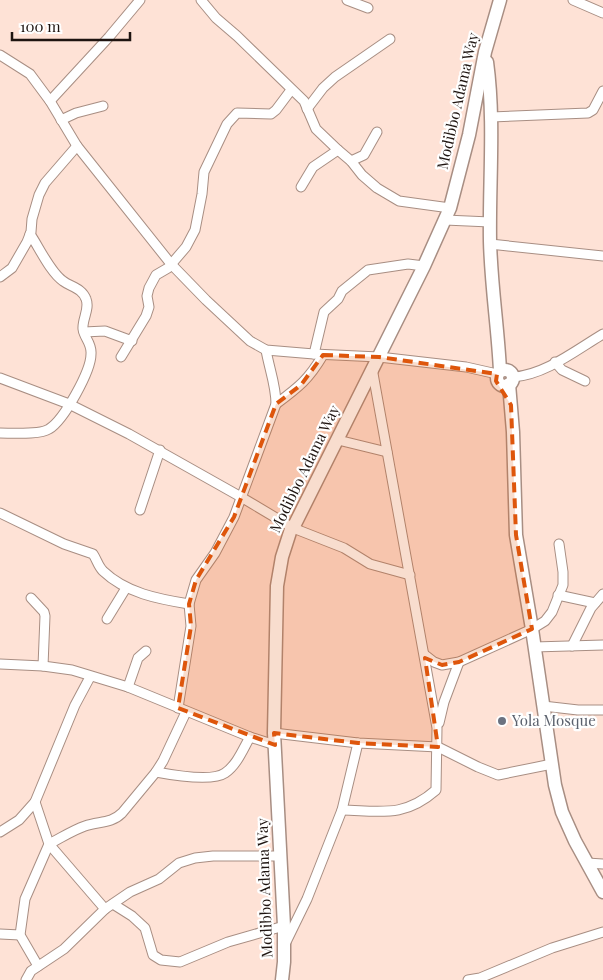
<svg xmlns="http://www.w3.org/2000/svg" width="603" height="980" font-family="'Playfair Display',serif">
  <style>
    .lines { fill: none; stroke-linecap: round; stroke-linejoin: round }
    .minor-casing { stroke: #a88e83; stroke-width: 11 }
    .secondary-casing { stroke: #a88e83; stroke-width: 15 }
    .minor { stroke: #fff; stroke-width: 9 }
    .secondary { stroke: #fff; stroke-width: 12 }
    .marked { fill: #de560c; fill-opacity: 0.2; stroke: #de560c; stroke-width: 4; stroke-dasharray: 10 6; stroke-linejoin: round }
    .worship-dot { fill: #6b7280; stroke: #fff; stroke-width: 2 }
    .labels { text-anchor: middle; stroke-width: 4.5; stroke-linejoin: round; paint-order: stroke }
    .street-label { font-size: 15px; fill: #1e1410; stroke: #fff }
    .worship-label { font-size: 15px; fill: #5b616d; stroke: #fff; text-anchor: start }
  </style>
  <rect width="100%" height="100%" fill="#fee2d6"/>
  <g class="lines">
    <!-- minor casing -->
    <g class="minor-casing">
      <g id="minor">
        <polyline points="201,0 216,18 237,36 304,101 316,129 338,150 351,161 362,175 377,188 399,201 450,208"/>
        <polyline points="347,0 368,8"/>
        <polyline points="573,0 603,13"/>
        <polyline points="0,55 30,74 50,101 77,146 171,264 206,300 250,341 266,350 314,354 379,357 466,367 497,374"/>
        <polyline points="50,101 109,37 140,0"/>
        <polyline points="307,109 323,88 335,77 390,39"/>
        <polyline points="491,117 588,113 593,110 603,91"/>
        <polyline points="61,120 76,113 103,106"/>
        <polyline points="351,161 364,155 377,132"/>
        <polyline points="301,187 313,167 338,150"/>
        <polyline points="445,220 490,222"/>
        <polyline points="490,244 603,256"/>
        <polyline points="0,277 12,268 27,242 31,232 32,219 39,195 45,183 77,146"/>
        <polyline points="84,332 105,331 132,341"/>
        <polyline points="314,354 324,312 338,299 342,291 368,270 408,264 424,266"/>
        <polyline points="121,357 146,316 149,307 147,296 149,288 156,275 168,268 186,247 195,230 202,194 204,172 227,124 237,113 271,114 276,110 291,90"/>
        <polyline points="555,362 562,370 585,381"/>
        <path d="M513,377C545,375 576,350 603,334"/>
        <polyline points="0,378 69,404 129,434 241,497 293,528 344,548 370,564 410,575"/>
        <path d="M276,404C299,387 309,379 323,355"/>
        <path d="M0,433C12,433 40,435 49,429C64,420 91,371 91,354C92,343 84,338 83,329C82,319 90,309 86,299C82,288 71,287 63,281C50,272 39,247 30,234"/>
        <polyline points="338,440 387,452"/>
        <polyline points="140,510 160,450"/>
        <path d="M0,513L64,544L93,554C97,560 98,566 103,571C126,593 158,599 189,604"/>
        <polyline points="558,595 595,603"/>
        <polyline points="31,598 44,612 45,616 43,666"/>
        <polyline points="107,619 126,588"/>
        <polyline points="572,646 591,608 603,594"/>
        <polyline points="534,647 603,645"/>
        <polyline points="425,655 434,662 442,665 459,662 532,629 545,621 552,612 563,585 563,572 559,544"/>
        <polyline points="0,664 43,666 72,670 128,687 250,737 275,745"/>
        <polyline points="128,687 138,658 146,651"/>
        <polyline points="543,706 578,710 603,710"/>
        <path d="M178,708L191,626L189,604L196,580L215,553L234,517L276,404C276,385 269,368 266,350"/>
        <polyline points="439,723 444,702 459,662"/>
        <polyline points="274,733 358,743 438,747 478,767 498,775 552,764"/>
        <path d="M156,772C172,775 212,782 225,773C237,765 243,749 250,737"/>
        <polyline points="35,802 49,844 25,899 20,935 38,966"/>
        <path d="M342,810C381,811 404,818 436,790L437,728L372,368"/>
        <polyline points="0,832 19,820 35,802 75,705 90,677"/>
        <polyline points="587,863 603,864"/>
        <polyline points="113,904 132,916 145,928 153,955 161,960 180,962 228,942 284,926"/>
        <path d="M105,909L49,844C61,838 73,830 85,826C99,821 111,824 122,813L156,772L163,761L186,712"/>
        <polyline points="0,934 20,935"/>
        <polyline points="286,942 307,899 342,810 358,743"/>
        <polyline points="26,980 31,971 64,949 105,909 130,892 159,879 179,863 195,858 213,856 279,856"/>
        <polyline points="468,980 480,978 552,948 603,932"/>
      </g>
    </g>
    <!-- secondary casing -->
    <g class="secondary-casing">
      <g id="secondary">
        <path d="M487,62C495,121 489,182 490,241C491,285 498,328 500,371"/>
        <circle cx="505" cy="378" r="8"/>
        <polyline points="509,384 513,432 516,535 532,629 555,785 562,812 575,841 603,892"/>
        <polyline points="282,980 284,962 284,926 274,733 277,586 282,557 291,529 293,528 424,266 450,208 469,135 485,52 500,0"/>
      </g>
    </g>
    <!-- minor -->
    <use href="#minor" class="minor"/>
    <!-- secondary -->
    <use href="#secondary" class="secondary"/>
  </g>
  <!-- marked area -->
  <path class="marked" d="M323,355L379,357L497,374L496,381L511,405L516,535L532,629L459,662L442,665L425,658L438,747L358,743L274,733L275,745L178,708L191,626L189,604L196,580L234,517L276,404L301,385Z"/>
  <!-- markers -->
  <circle class="worship-dot" cx="502" cy="721" r="5"/>
  <g class="labels">
    <!-- street labels -->
    <g class="street-label">
      <text transform="translate(458 101) rotate(-77)" y="5">Modibbo Adama Way</text>
      <text transform="translate(305 469) rotate(-64)" y="5">Modibbo Adama Way</text>
      <text transform="translate(265 888) rotate(-92)" y="5">Modibbo Adama Way</text>
    </g>
    <!-- worship labels -->
    <g class="worship-label">
      <text x="512" y="726">Yola Mosque</text>
    </g>
  </g>
  <!-- scale -->
  <path d="M12 32v8h118v-8" fill="none" stroke="#1e1410" stroke-width="2.5"/>
  <text x="20" y="32" font-size="15" fill="#1e1410" stroke="#ffffff" stroke-width="4" paint-order="stroke">100 m</text>
</svg>
